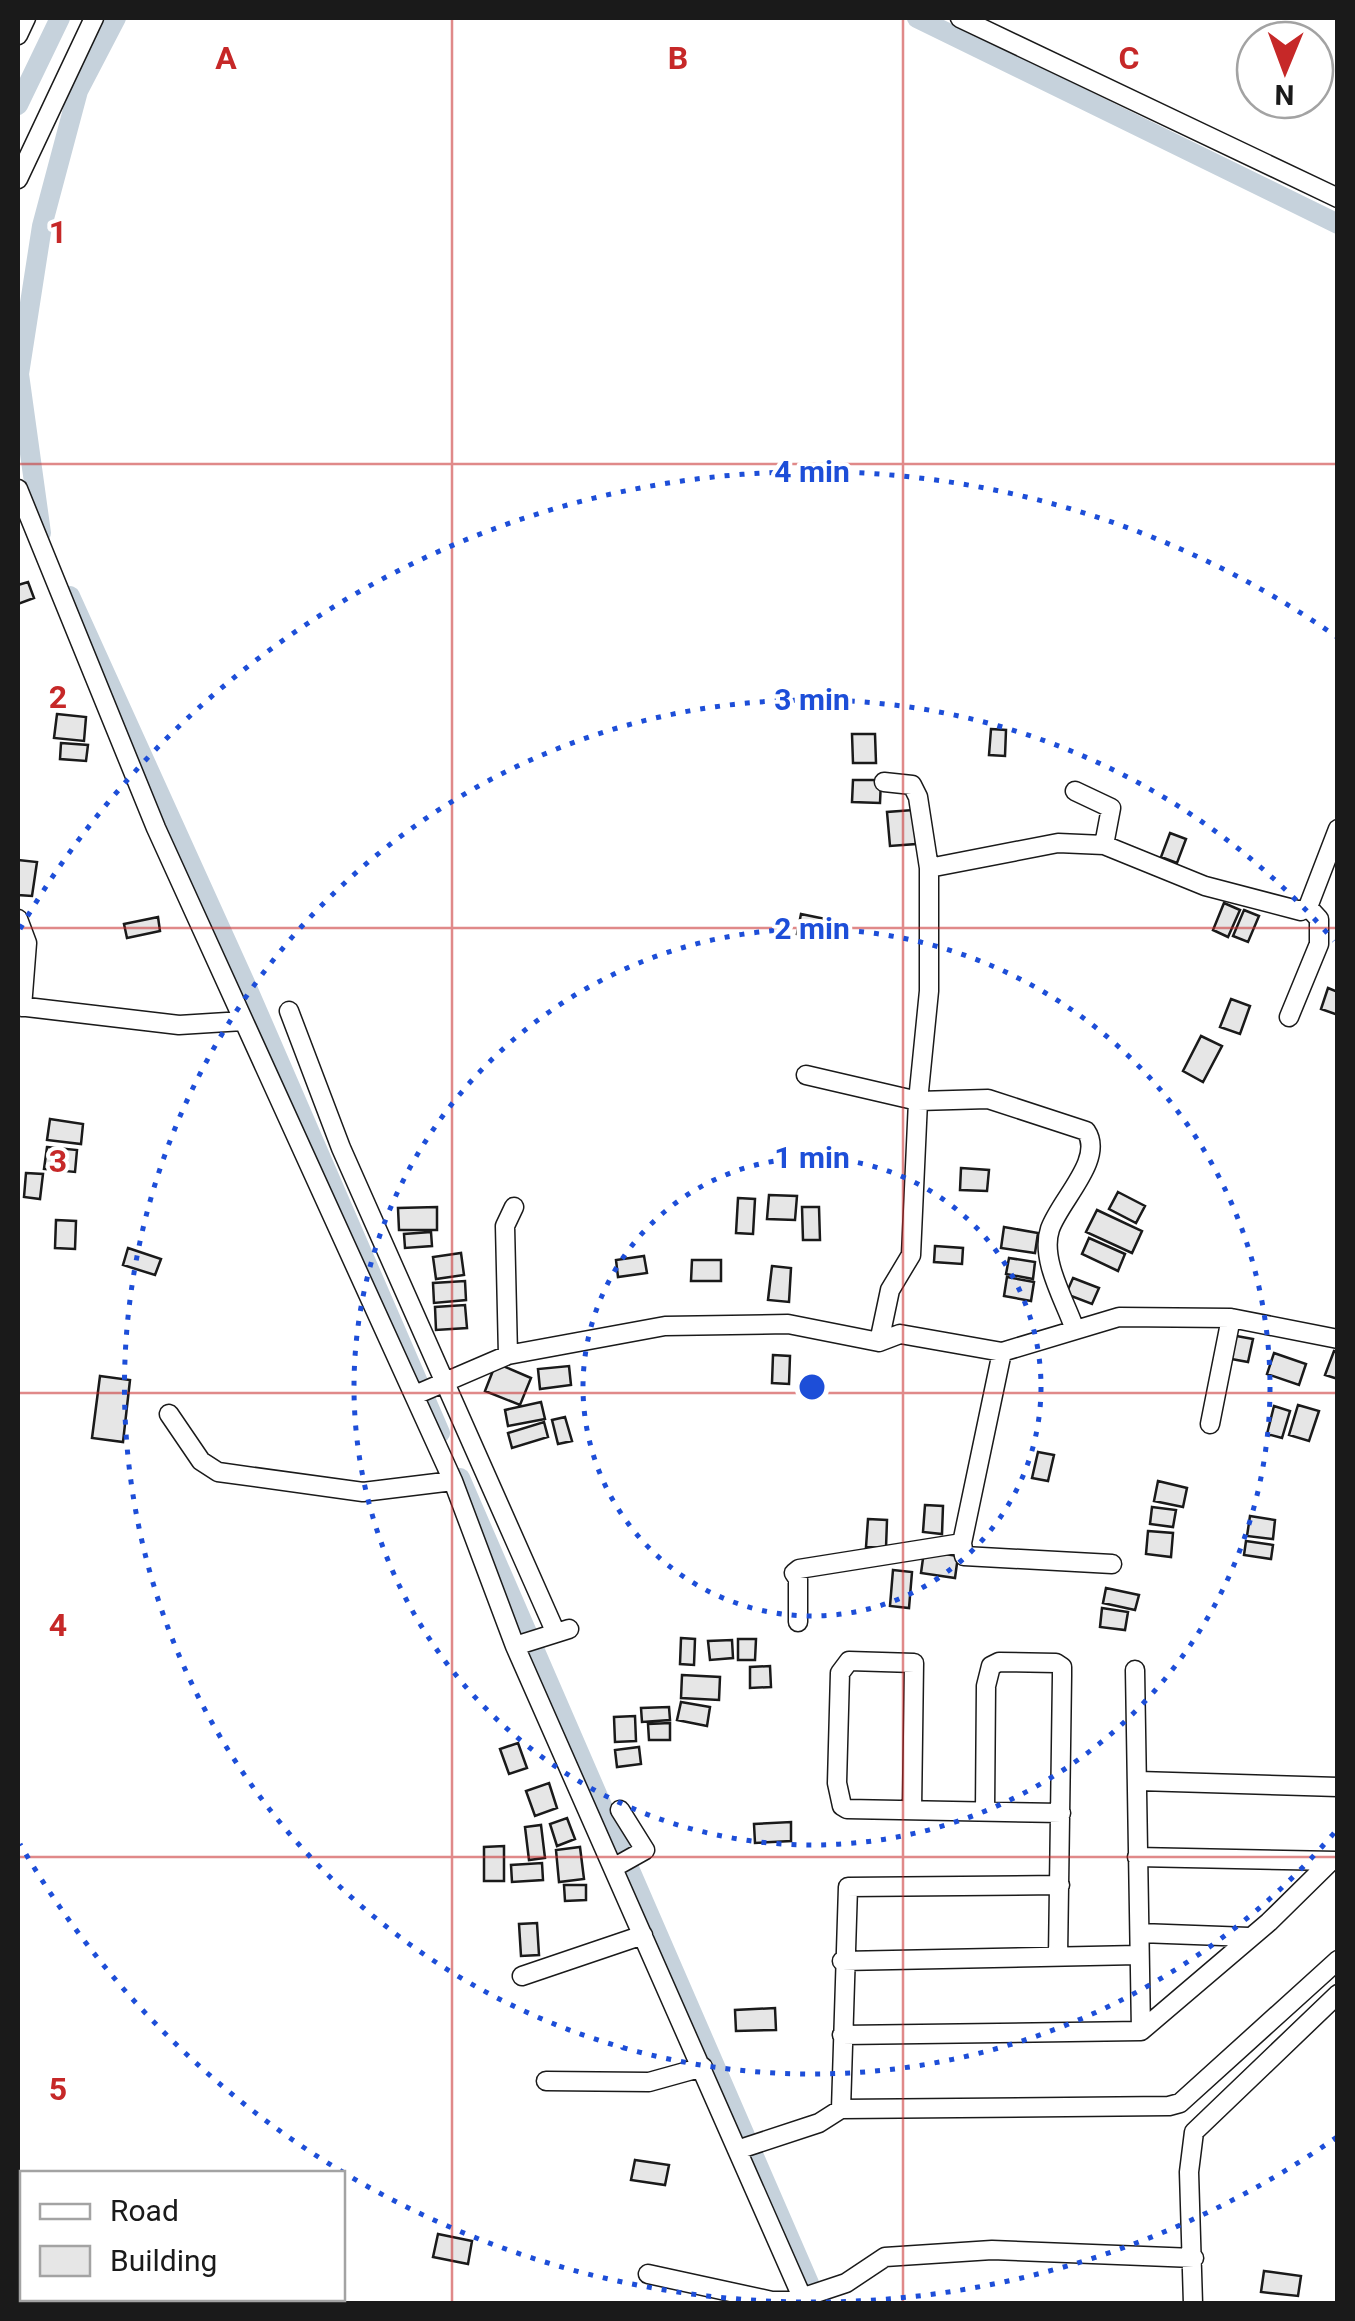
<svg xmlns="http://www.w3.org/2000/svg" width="1355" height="2321" font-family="Roboto,sans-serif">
<rect width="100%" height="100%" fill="#fff"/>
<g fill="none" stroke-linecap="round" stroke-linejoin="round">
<path stroke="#c6d2dc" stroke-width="20" d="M917,18L1338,224
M18,105L60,18
M41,533L19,374L42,226L78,91L116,18
M70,596L246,985L440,1433
M460,1478L818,2304"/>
</g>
<path fill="#e6e6e6" stroke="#1a1a1a" stroke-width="2.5" d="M28,582L34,598L18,604V585Z
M57,714L86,717L84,741L54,738Z
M991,729L1006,730L1005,756L989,755Z
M852,734H875L876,763H853Z
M61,743L88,745L86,761L60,759Z
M853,780H881L880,803L852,802Z
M913,810L916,844L890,846L887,812Z
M1170,833L1186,839L1177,863L1161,857Z
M18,860L37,862L32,896L18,895Z
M1224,903L1240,910L1228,937L1213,930Z
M1244,910L1259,916L1248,942L1233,936Z
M801,914L835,921L831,941L797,934Z
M158,917L160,931L127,938L124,924Z
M1328,988L1338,992V1015L1321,1009Z
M1231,999L1250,1006L1240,1034L1220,1027Z
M1201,1036L1222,1046L1203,1082L1183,1071Z
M50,1119L83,1124L81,1144L47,1140Z
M47,1147L77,1150L75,1172L44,1169Z
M961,1168L989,1170L987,1191L960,1190Z
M26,1173L43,1174L40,1199L24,1197Z
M1118,1192L1145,1206L1136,1223L1109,1209Z
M769,1195L797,1196L795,1220L767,1219Z
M738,1198L755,1199L753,1234L736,1233Z
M437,1207V1230H399L398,1208Z
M802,1207H819L820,1240H803Z
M1097,1210L1142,1231L1132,1253L1086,1232Z
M56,1220L76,1221L75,1249L55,1248Z
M1004,1227L1038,1233L1035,1253L1001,1248Z
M431,1232L432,1246L405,1248L404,1234Z
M1089,1238L1125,1254L1118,1271L1082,1254Z
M935,1246L963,1248L962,1264L934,1262Z
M128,1248L161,1259L155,1275L123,1265Z
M461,1253L464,1275L436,1279L433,1257Z
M644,1256L647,1273L618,1277L616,1260Z
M1009,1258L1035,1262L1033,1279L1006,1274Z
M692,1260H721V1281H691Z
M772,1266L791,1268L789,1302L768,1300Z
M1007,1277L1034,1282L1031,1301L1004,1296Z
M1073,1278L1099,1288L1092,1304L1066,1294Z
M465,1281L466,1300L434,1303L433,1283Z
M465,1305L467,1328L436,1330L435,1307Z
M1231,1335L1253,1339L1248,1362L1226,1358Z
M1334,1351L1338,1352V1379L1325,1375Z
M1274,1353L1306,1364L1299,1385L1267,1374Z
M773,1355L790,1356L789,1384L772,1383Z
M496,1363L531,1378L520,1405L485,1391Z
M569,1366L571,1385L540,1389L538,1369Z
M100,1376L130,1380L123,1442L92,1438Z
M541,1402L545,1419L508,1426L505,1410Z
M1298,1405L1319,1411L1309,1441L1289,1435Z
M1274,1406L1290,1411L1282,1438L1267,1434Z
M565,1417L572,1441L558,1444L552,1420Z
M544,1422L548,1437L512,1448L508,1433Z
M1038,1452L1054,1455L1048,1481L1032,1478Z
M1158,1481L1187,1488L1183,1507L1154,1501Z
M925,1505L943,1506L942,1534L923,1532Z
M1152,1507L1176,1510L1173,1527L1150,1524Z
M1250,1516L1275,1520L1273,1539L1247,1536Z
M868,1519L887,1520L886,1548L866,1547Z
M1148,1531L1173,1533L1171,1557L1146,1554Z
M1246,1541L1273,1545L1271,1559L1244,1555Z
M924,1551L958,1556L955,1578L921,1573Z
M893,1570L912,1572L909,1608L890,1606Z
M1106,1588L1139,1595L1135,1610L1103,1603Z
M1102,1608L1128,1612L1125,1630L1100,1627Z
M681,1638L695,1639L694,1665L680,1664Z
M738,1639H756L755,1660H738Z
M732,1640L733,1658L710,1660L708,1641Z
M770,1666L771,1687L750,1688V1667Z
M682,1675L720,1677L719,1700L681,1698Z
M681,1702L710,1707L707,1726L677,1720Z
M669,1707L670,1720L642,1722L641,1708Z
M635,1716L636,1741L615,1742L614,1717Z
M670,1723V1740H649L648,1724Z
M518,1743L527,1768L509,1774L500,1749Z
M639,1747L641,1764L617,1767L615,1750Z
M549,1783L557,1808L535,1816L526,1791Z
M567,1818L575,1839L557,1846L550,1824Z
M791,1822V1841L755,1843L754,1824Z
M541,1825L545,1858L529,1860L525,1827Z
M504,1846V1881H484V1847Z
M580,1847L584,1879L559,1882L556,1850Z
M542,1863L543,1880L512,1882L511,1865Z
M564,1885H586V1900L565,1901Z
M537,1923L539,1955L521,1956L519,1924Z
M775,2008L776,2030L736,2031L735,2010Z
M635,2160L669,2165L665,2185L631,2180Z
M438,2234L472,2241L468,2264L433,2257Z
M1264,2271L1301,2276L1298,2296L1261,2292Z"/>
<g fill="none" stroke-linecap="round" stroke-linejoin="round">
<defs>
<path id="minor" d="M960,18L1338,198
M18,35L26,18
M18,179L94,18
M18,489L156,828L453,1481L515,1646L805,2304
M1075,791L1111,808L1104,845
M929,868L1058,843L1104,845L1205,886L1301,911L1308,907L1338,829
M18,919L27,943L22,1007
M18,1006L179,1025L243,1021
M289,1011L341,1148L555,1631
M1289,1017L1319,944V919L1308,907
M806,1075L918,1101L988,1099L1086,1131C1105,1159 1060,1200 1050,1229C1040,1259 1064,1299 1074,1327
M879,1342L890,1290L911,1255L918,1101L929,991V868L918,797L912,785L884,782
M1002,1352L962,1543L964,1556L1112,1564
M508,1355L505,1226L514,1207
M415,1395L508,1355L665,1326L788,1324L879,1342L900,1334L1002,1352L1119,1317L1231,1318L1338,1339
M169,1414L201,1461L218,1472L363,1492L453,1481
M1210,1424L1231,1318
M798,1622V1579L794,1573L799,1569L962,1543
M515,1646L569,1629
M1135,1670L1141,2031
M1139,1781L1338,1787
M912,1810L914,1663L849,1661L840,1673L837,1783L842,1806L847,1809L1061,1813
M985,1811L986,1686L991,1666L999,1662L1056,1663L1062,1667V1676L1058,1957
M1137,1857L1337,1861
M613,1868L645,1850L620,1810
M1140,1933L1249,1937
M842,1961L1138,1955
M522,1976L643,1935
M842,2035L1141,2031L1269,1922L1331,1861
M546,2081L649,2082L703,2067
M841,2109L848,1887L1060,1885
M737,2150L819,2123L841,2109L1169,2106L1180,2103L1338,1960
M648,2274L772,2301H792L846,2283L885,2257L992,2250L1194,2258
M1193,2304L1189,2172L1194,2132L1338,1994"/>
</defs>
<use href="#minor" stroke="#1a1a1a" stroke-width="21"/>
<use href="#minor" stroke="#fff" stroke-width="18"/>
</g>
<path fill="none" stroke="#c62828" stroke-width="2.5" stroke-opacity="0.55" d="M452,18V2304M903,18V2304M18,464H1338M18,928H1338M18,1393H1338M18,1857H1338"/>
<g fill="none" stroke="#1d4ed8" stroke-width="5" stroke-dasharray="5 10">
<circle cx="812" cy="1387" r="229"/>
<circle cx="812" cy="1387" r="458"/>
<path d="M1334 1833A687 687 0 1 1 1334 941"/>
<path d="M1337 2137A915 915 0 0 1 20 1844M20 929A915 915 0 0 1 1337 637"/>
</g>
<g font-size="32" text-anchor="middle" font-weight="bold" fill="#c62828" stroke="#fff" stroke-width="8" stroke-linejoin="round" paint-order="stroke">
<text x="226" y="69">A</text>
<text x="678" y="69">B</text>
<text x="1129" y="69">C</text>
<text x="58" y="243">1</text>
<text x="58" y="708">2</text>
<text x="58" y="1172">3</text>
<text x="58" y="1636">4</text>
<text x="58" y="2100">5</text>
</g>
<circle cx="812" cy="1387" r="15" fill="#1d4ed8" stroke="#fff" stroke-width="5"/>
<g font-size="30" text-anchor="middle" font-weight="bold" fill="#1d4ed8" stroke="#fff" stroke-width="8" stroke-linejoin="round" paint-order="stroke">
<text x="812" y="482">4 min</text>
<text x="812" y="710">3 min</text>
<text x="812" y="939">2 min</text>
<text x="812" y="1168">1 min</text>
</g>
<rect width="1355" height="2321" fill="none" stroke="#1a1a1a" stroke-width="40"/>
<rect x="20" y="2171" width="325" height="130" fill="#ffffff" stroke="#a3a3a3" stroke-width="2.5"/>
<rect x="40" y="2204" width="50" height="15" fill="#ffffff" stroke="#a3a3a3" stroke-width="2.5"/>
<text x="110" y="2221" font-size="30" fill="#1a1a1a">Road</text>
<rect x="40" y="2246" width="50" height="30" fill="#e6e6e6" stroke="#a3a3a3" stroke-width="2.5"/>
<text x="110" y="2271" font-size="30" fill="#1a1a1a">Building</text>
<g transform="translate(1285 70) rotate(181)"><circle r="48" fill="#ffffff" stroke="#a3a3a3" stroke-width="2.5"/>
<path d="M0-8L18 38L0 25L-18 38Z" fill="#c62828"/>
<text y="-15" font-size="28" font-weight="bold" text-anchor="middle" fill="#1a1a1a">N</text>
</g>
</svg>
